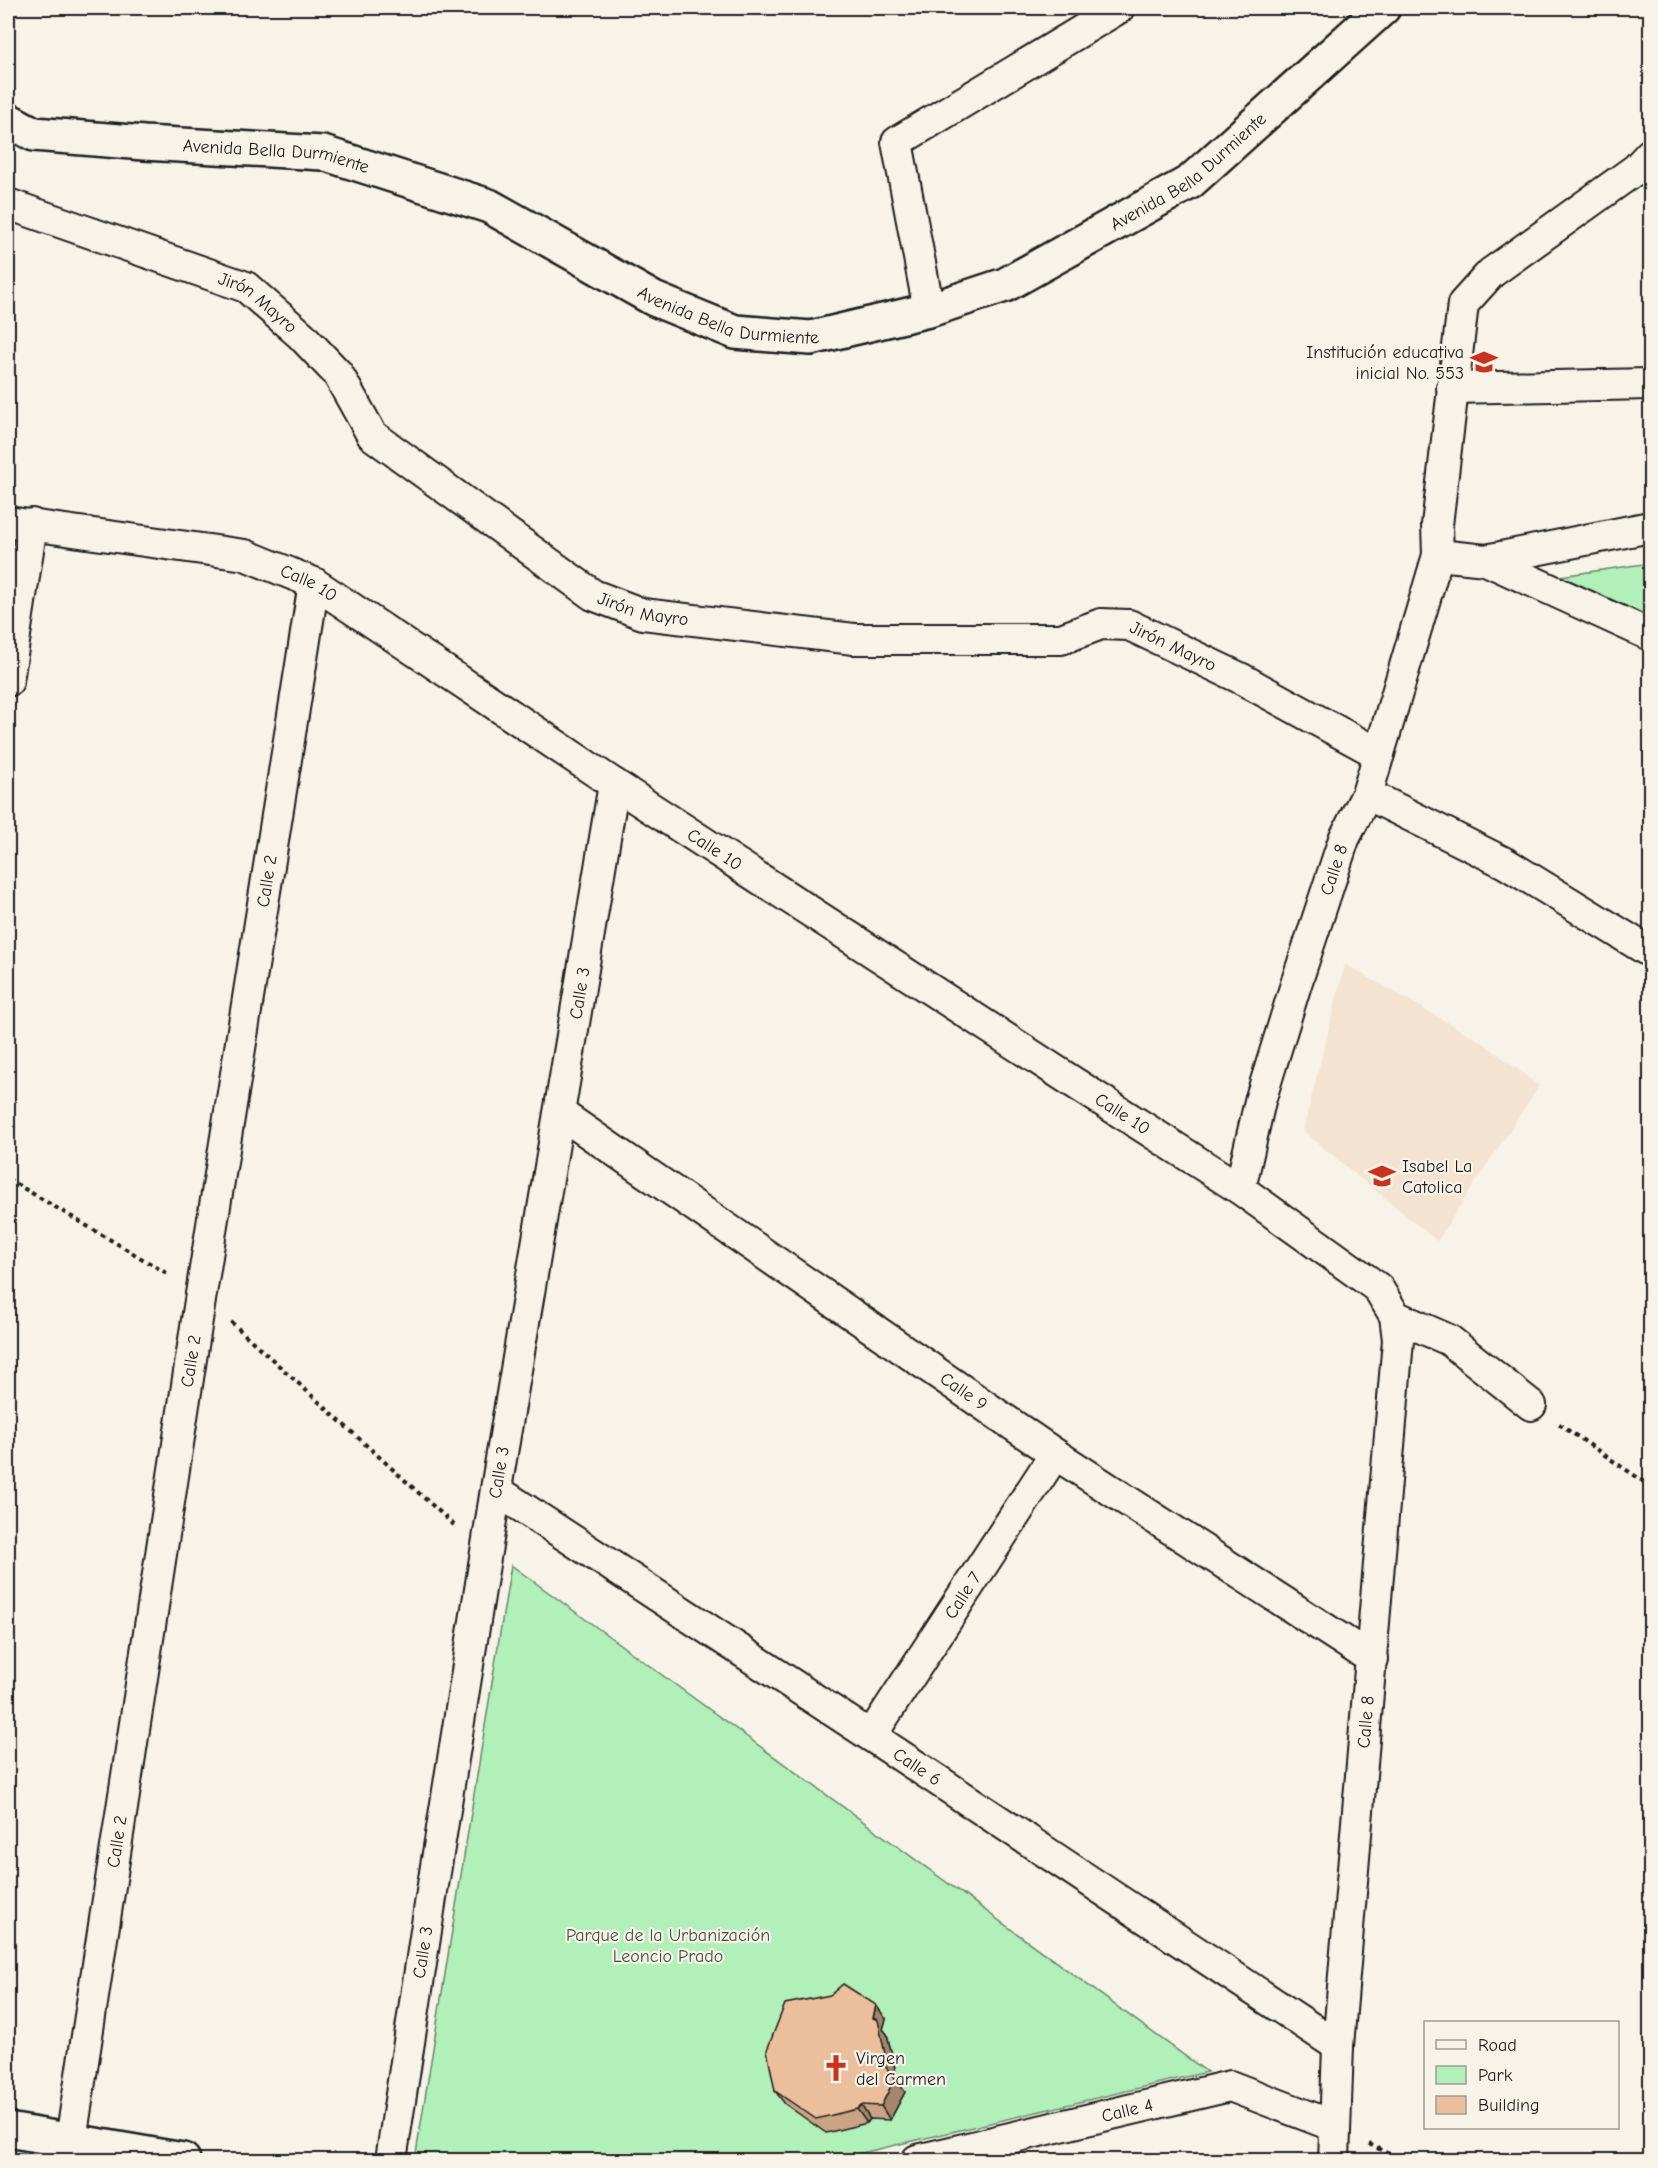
<svg xmlns="http://www.w3.org/2000/svg" width="1658" height="2168" font-family="'Comic Neue',sans-serif">
<rect width="100%" height="100%" fill="#f7f3e8"/>
<filter id="ink" filterUnits="userSpaceOnUse"><feTurbulence type="fractalNoise" baseFrequency=".0167" numOctaves="2"/><feDisplacementMap in="SourceGraphic" scale="12" xChannelSelector="R" yChannelSelector="G"/><feConvolveMatrix kernelMatrix="1 2 1 2 8 2 1 2 1" color-interpolation-filters="sRGB"/></filter>
<g filter="url(#ink)">
<path fill="#f4e3d1" d="M1345,964L1482,1042L1539,1086L1437,1241L1303,1131Z"/>
<path fill="#b1f0b8" stroke="#66866a" stroke-width="1.5" d="M1650,563V618L1561,576Z
M511,1565L1207,2072L832,2160H415Z"/>
<g fill="none" stroke-linecap="round" stroke-linejoin="round">
<defs>
<g id="minor">
<path id="s1" d="M8,204L246,287L301,335L338,374L372,435L593,595L643,614L854,639H1061L1101,624L1129,625L1240,678L1379,754"/>
<path d="M929,310L897,142L1119,8"/>
<path d="M1452,388L1650,384"/>
<path id="s2" d="M8,522L245,555L314,583L614,784L1073,1082L1240,1189L1378,1288L1395,1316L1398,1340L1338,2046L1334,2160"/>
<path d="M1438,555L1486,560L1650,527"/>
<path d="M1486,560L1650,635"/>
<path d="M8,681L32,524"/>
<path d="M1367,794L1505,863L1650,952"/>
<path id="s3" d="M561,1114L1055,1454L1372,1659"/>
<path id="s4" d="M1240,1189L1260,1101L1297,981L1344,839L1367,794L1438,555L1437,525L1463,304L1491,273L1636,169L1650,154"/>
<path d="M1395,1316L1449,1340L1531,1405"/>
<path id="s5" d="M496,1490L871,1736L1338,2046"/>
<path id="s6" d="M871,1736L1055,1454"/>
<path id="s7" d="M71,2140L201,1294L314,583"/>
<path id="s8" d="M391,2160C425,1936 459,1713 496,1489C535,1254 576,1020 614,784"/>
<path id="s9" d="M917,2160L1230,2086L1334,2126"/>
</g>
<g id="tertiary">
<path id="s10" d="M8,120L34,134L144,143L323,153L489,206L654,299L735,332L811,338L929,310L1005,285L1190,182L1383,8"/>
<path d="M8,2130L183,2160"/>
</g>
</defs>
<use href="#minor" stroke="#1c1c1c" stroke-width="34"/>
<use href="#tertiary" stroke="#1c1c1c" stroke-width="38"/>
<path stroke="#1c1c1c" stroke-width="4" stroke-dasharray="4.5 4.5" stroke-linecap="butt" d="M8,1179L168,1274
M231,1322L454,1525
M1559,1424L1650,1486
M1369,2144L1401,2160"/>
<use href="#minor" stroke="#f7f3e8" stroke-width="30"/>
<use href="#tertiary" stroke="#f7f3e8" stroke-width="33"/>
</g>
<path fill="#cba486" stroke="#1c1c1c" stroke-width="1.5" d="M886,2019L883,2029L887,2034L896,2073L894,2077L905,2092L890,2120L870,2119L867,2123L826,2133L785,2104L775,2091Z"/>
<path fill="#a5866d" stroke="#1c1c1c" stroke-width="1.5" d="M876,2005L886,2019L883,2029L887,2034L896,2073L894,2078L884,2065L873,2018Z
M895,2078L905,2092L890,2120L881,2106Z
M861,2105L870,2119L867,2123L857,2109Z"/>
<path fill="#ecbf9c" stroke="#1c1c1c" stroke-width="1.5" d="M843,1984L876,2005L873,2018L878,2020L886,2059L884,2065L895,2078L881,2106L861,2105L857,2109L816,2119L775,2091L767,2050L785,2004L830,1995Z"/>
</g>
<defs>
<symbol id="school-bare" viewBox="-9 -9 18 18"><path d="M0-5L7-2L0 1L-7-2ZM-4 1L0 2.5L4 1V4Q0 6-4 4Z" fill="#c8321e" stroke="#f7f3e8" stroke-width="2.5" paint-order="stroke"/></symbol>
<symbol id="church-bare" viewBox="-9 -9 18 18"><path d="M-1.2-6h2.4v3.5h3.3v2.4h-3.3V6h-2.4V-.1h-3.3v-2.4h3.3Z" fill="#c8321e" stroke="#f7f3e8" stroke-width="2.5" paint-order="stroke"/></symbol>
</defs>
<g fill-rule="evenodd">
<use href="#school-bare" x="1465" y="343" width="38" height="38"/>
<use href="#school-bare" x="1363" y="1157" width="38" height="38"/>
<use href="#church-bare" x="817" y="2049" width="38" height="38"/>
</g>
<g text-anchor="middle" dominant-baseline="central" stroke-width="4.5" stroke-linejoin="round" paint-order="stroke">
<g font-size="18" fill="#1c1c1c" stroke="#f7f3e8">
<text stroke="none"><textPath href="#s10" startOffset="273">Avenida Bella Durmiente</textPath></text>
<text stroke="none"><textPath href="#s10" startOffset="1264">Avenida Bella Durmiente</textPath></text>
<text stroke="none"><textPath href="#s1" startOffset="270">Jirón Mayro</textPath></text>
<text stroke="none"><textPath href="#s10" startOffset="760">Avenida Bella Durmiente</textPath></text>
<text stroke="none"><textPath href="#s2" startOffset="309">Calle 10</textPath></text>
<text stroke="none"><textPath href="#s1" startOffset="774">Jirón Mayro</textPath></text>
<text stroke="none"><textPath href="#s1" startOffset="1314">Jirón Mayro</textPath></text>
<text stroke="none"><textPath href="#s2" startOffset="795">Calle 10</textPath></text>
<text stroke="none"><textPath href="#s4" startOffset="333">Calle 8</textPath></text>
<text stroke="none"><textPath href="#s7" startOffset="1274">Calle 2</textPath></text>
<text stroke="none"><textPath href="#s8" startOffset="1182">Calle 3</textPath></text>
<text stroke="none"><textPath href="#s2" startOffset="1281">Calle 10</textPath></text>
<text stroke="none"><textPath href="#s7" startOffset="788">Calle 2</textPath></text>
<text stroke="none"><textPath href="#s3" startOffset="489">Calle 9</textPath></text>
<text stroke="none"><textPath href="#s8" startOffset="696">Calle 3</textPath></text>
<text stroke="none"><textPath href="#s6" startOffset="168">Calle 7</textPath></text>
<text transform="translate(1366 1722) rotate(-85)">Calle 8</text>
<text stroke="none"><textPath href="#s5" startOffset="504">Calle 6</textPath></text>
<text stroke="none"><textPath href="#s7" startOffset="302">Calle 2</textPath></text>
<text stroke="none"><textPath href="#s8" startOffset="210">Calle 3</textPath></text>
<text stroke="none"><textPath href="#s9" startOffset="216">Calle 4</textPath></text>
</g>
<g font-size="18" fill="#1c1c1c" stroke="#f7f3e8" text-anchor="start">
<text x="1464" y="352" text-anchor="end">Institución educativa<tspan x="1464" dy="21">inicial No. 553</tspan></text>
<text x="1402" y="1166">Isabel La<tspan x="1402" dy="21">Catolica</tspan></text>
<text x="856" y="2058">Virgen<tspan x="856" dy="21">del Carmen</tspan></text>
</g>
<g font-size="18" fill="#415143" stroke="#f7f3e8">
<text x="668" y="1935">Parque de la Urbanización<tspan x="668" dy="21">Leoncio Prado</tspan></text>
</g>
</g>
<rect width="1658" height="2168" fill="none" stroke="#f7f3e8" stroke-width="30"/>
<rect x="15" y="15" width="1628" height="2138" fill="none" stroke="#1c1c1c" stroke-width="2" filter="url(#ink)"/>
<rect x="1424" y="2021" width="195" height="108" fill="#f7f3e8" stroke="#9f9d96" stroke-width="1.5"/>
<rect x="1436" y="2040" width="30" height="9" fill="#f7f3e8" stroke="#9f9d96" stroke-width="1.5"/>
<text x="1478" y="2051" font-size="18" fill="#1c1c1c">Road</text>
<rect x="1436" y="2066" width="30" height="18" fill="#b1f0b8" stroke="#9f9d96" stroke-width="1.5"/>
<text x="1478" y="2081" font-size="18" fill="#1c1c1c">Park</text>
<rect x="1436" y="2096" width="30" height="18" fill="#ecbf9c" stroke="#9f9d96" stroke-width="1.5"/>
<text x="1478" y="2111" font-size="18" fill="#1c1c1c">Building</text>
</svg>
